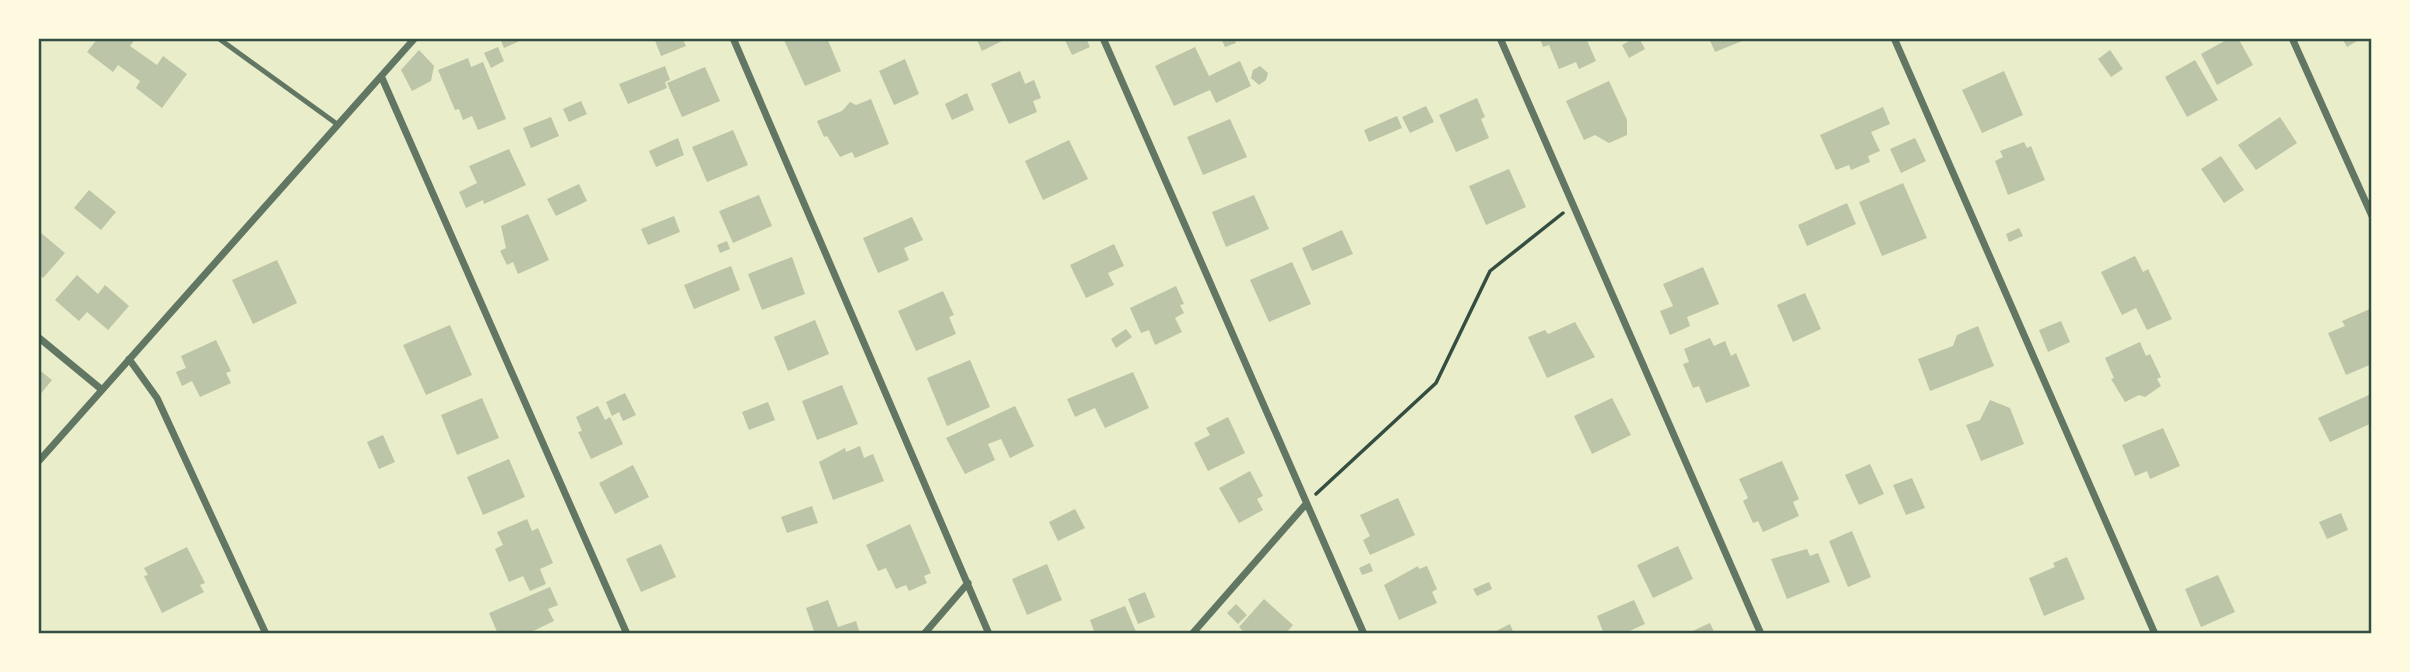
<svg xmlns="http://www.w3.org/2000/svg" width="2410" height="672" font-family="'PT Sans',sans-serif">
<rect width="100%" height="100%" fill="#e9edc9"/>
<path fill="#bcc5a7" d="M98,38H136L130,46L157,65L163,56L187,74L162,108L136,88L140,81L118,65L113,72L87,52Z
M500,38H526L504,48Z
M654,38H682L686,46L661,56Z
M827,38L841,71L805,86L784,40Z
M976,38H1008L982,51Z
M1086,38L1090,47L1072,55L1065,40Z
M1221,38H1234L1236,43L1225,47Z
M1540,38H1586L1596,61L1579,69L1576,62L1559,69L1549,45L1543,47Z
M1635,38H1639L1645,49L1629,58L1622,45Z
M1709,38H1747V39L1715,52Z
M2230,38H2238L2253,65L2217,85L2201,54Z
M2342,38H2362L2347,47Z
M498,47L504,61L491,68L484,53Z
M1195,47L1209,76L1240,61L1251,86L1216,103L1210,90L1174,106L1155,66Z
M419,50L434,66L431,81L412,91L401,70Z
M2110,50L2123,69L2111,77L2098,59Z
M468,58L471,67L483,62L506,119L478,130L472,116L463,120L459,109L455,110L438,70Z
M905,59L919,94L894,105L879,71Z
M2195,60L2218,100L2187,117L2165,77Z
M665,66L670,80L665,82L667,88L628,104L619,84Z
M1260,66L1268,73L1266,80L1259,85L1251,78L1253,70Z
M705,67L720,101L682,117L667,83Z
M1020,71L1025,84L1034,80L1041,98L1033,101L1037,112L1009,124L991,84Z
M2004,71L2023,115L1982,133L1962,90Z
M1609,81L1627,120V135L1609,143L1595,135L1584,140L1566,101Z
M967,93L974,110L952,120L945,104Z
M1477,98L1485,117L1481,119L1489,138L1456,152L1439,115Z
M871,99L889,144L855,158L852,152L840,157L827,136L824,137L817,121L842,111L850,102L856,105Z
M581,101L587,114L569,122L563,109Z
M1426,106L1434,122L1410,133L1402,117Z
M1883,107L1890,124L1871,132L1880,151L1868,156L1870,162L1851,170L1849,165L1836,170L1820,135Z
M1397,116L1402,128L1369,142L1364,130Z
M551,117L559,136L531,148L523,128Z
M2280,117L2297,143L2256,170L2238,145Z
M1230,119L1247,157L1203,175L1187,137Z
M733,130L748,165L707,182L692,147Z
M678,138L684,155L656,167L649,151Z
M1915,138L1926,161L1901,173L1890,149Z
M1069,140L1088,179L1043,200L1025,161Z
M2024,142L2027,148L2031,146L2045,180L2008,195L1995,161L2003,157L2000,151Z
M509,149L526,185L484,204L483,200L466,208L459,192L477,183L469,166Z
M2221,156L2244,190L2224,203L2201,169Z
M1509,169L1526,207L1486,225L1469,186Z
M1903,183L1927,238L1882,256L1859,202Z
M579,184L587,201L556,216L547,199Z
M89,190L116,212L101,230L74,208Z
M759,195L772,226L733,243L719,211Z
M1254,195L1269,229L1226,247L1212,212Z
M1847,203L1856,224L1807,246L1798,225Z
M528,214L549,260L518,274L513,262L507,265L500,251L506,248L501,226Z
M674,216L680,232L648,245L641,229Z
M912,217L923,240L904,248L909,260L878,273L863,238Z
M2019,228L2023,236L2009,242L2006,234Z
M1342,230L1353,254L1312,271L1302,248Z
M40,232L65,253L43,278L38,274Z
M727,241L730,249L720,253L717,245Z
M1114,244L1124,266L1108,273L1114,285L1086,298L1070,265Z
M2135,256L2143,272L2148,269L2172,319L2147,330L2136,308L2122,315L2101,272Z
M792,257L805,294L762,310L748,274Z
M277,260L297,303L253,324L232,280Z
M1292,262L1311,304L1269,322L1250,280Z
M731,266L740,290L694,309L684,285Z
M1703,267L1719,304L1687,317L1690,326L1670,335L1660,311L1673,306L1663,284Z
M77,275L98,294L105,285L129,306L108,330L87,312L79,321L55,300Z
M1176,286L1184,304L1180,305L1184,313L1175,318L1182,332L1155,345L1149,330L1141,333L1130,308Z
M943,291L954,315L949,317L956,334L916,351L898,311Z
M1805,293L1821,329L1793,342L1777,305Z
M2370,309L2372,364L2346,375L2328,333L2345,326L2342,321Z
M815,320L829,354L788,371L774,337Z
M2061,321L2070,342L2048,352L2039,330Z
M1575,322L1595,357L1547,378L1528,337L1545,330L1548,334Z
M450,325L472,375L426,395L403,345Z
M1978,326L1994,366L1930,391L1918,359L1953,346L1957,335Z
M1126,329L1132,337L1116,348L1111,339Z
M1710,338L1714,346L1725,341L1731,356L1736,353L1750,386L1706,403L1699,386L1693,388L1683,364L1689,362L1684,349Z
M216,340L231,371L226,373L231,383L200,397L192,381L182,386L176,372L186,368L181,356Z
M2140,342L2146,356L2150,354L2161,377L2157,379L2161,386L2145,397L2139,395L2125,402L2111,379L2114,378L2105,358Z
M970,360L990,407L947,426L927,378Z
M38,369L52,380L38,397Z
M1133,372L1149,408L1105,428L1095,408L1075,417L1067,399Z
M842,385L858,424L817,440L802,401Z
M625,393L636,415L623,421L619,412L612,416L606,402Z
M2371,394L2372,423L2330,442L2318,418Z
M482,398L499,438L457,455L441,415Z
M1612,398L1631,435L1592,454L1574,416Z
M1990,400L2010,408L2024,444L1981,461L1966,425L1980,420Z
M768,402L775,420L749,430L742,412Z
M598,406L605,420L610,417L623,444L591,459L578,432L582,431L576,417Z
M1015,406L1034,446L1010,458L1001,439L988,444L995,460L965,474L946,438Z
M1228,417L1245,453L1208,471L1194,443L1210,435L1206,428Z
M2163,428L2180,466L2150,479L2147,471L2135,476L2122,445Z
M383,435L395,462L379,469L367,442Z
M860,446L864,458L873,454L884,481L833,500L819,462L845,448L846,452Z
M509,459L525,497L483,515L467,477Z
M1782,461L1799,499L1793,502L1799,516L1763,532L1758,521L1753,523L1743,501L1748,498L1739,479Z
M1870,464L1884,494L1859,505L1845,475Z
M633,465L649,497L615,514L599,483Z
M1250,471L1263,496L1257,499L1263,510L1239,523L1219,488Z
M1912,478L1925,508L1906,515L1893,485Z
M1398,498L1415,535L1370,555L1363,540L1370,536L1360,515Z
M812,506L818,523L787,533L781,517Z
M1075,509L1085,528L1058,541L1049,522Z
M2341,513L2348,530L2327,539L2319,522Z
M527,519L532,531L538,528L553,563L540,569L546,584L530,591L523,576L509,582L495,549L503,545L497,532Z
M910,524L931,573L924,576L927,583L909,591L906,585L896,589L886,568L878,571L866,545Z
M1852,531L1871,577L1848,587L1829,541Z
M661,544L676,577L641,592L626,559Z
M1678,546L1693,579L1653,598L1637,565Z
M187,547L205,583L200,585L204,592L162,613L144,576L148,575L144,568Z
M1807,549L1810,556L1818,553L1830,582L1787,599L1771,559Z
M2067,557L2085,599L2044,616L2029,578L2055,567L2053,563Z
M1370,563L1373,571L1362,575L1359,568Z
M1047,564L1062,600L1027,615L1012,579Z
M1418,566L1419,569L1427,566L1437,589L1432,592L1437,603L1399,620L1384,585Z
M2218,575L2235,612L2201,627L2185,589Z
M1489,582L1492,589L1477,596L1473,589Z
M550,587L558,605L548,609L554,621L527,634H498L489,613Z
M1145,592L1155,617L1138,624L1128,599Z
M1264,599L1293,625L1285,634H1246L1239,627Z
M828,600L838,627L856,621L860,634H815L806,608Z
M1634,600L1645,624L1623,634H1604L1597,616Z
M1236,604L1247,615L1238,624L1227,613Z
M1125,606L1137,634H1095L1090,620Z
M1710,623L1715,634H1686Z
M1510,624L1514,634H1490Z"/>
<g fill="none" stroke-linecap="round" stroke-linejoin="round">
<path stroke="#344e41" stroke-width="3.5" d="M1316,494L1436,383L1490,271L1563,213"/>
<path stroke="#617663" stroke-width="5" d="M218,38L337,124"/>
<path stroke="#617663" stroke-width="7" d="M733,38L989,634
M1103,38L1364,634
M1500,38L1761,634
M1894,38L2155,634
M2292,38L2372,216
M382,78L627,634
M38,337L101,389
M129,359L157,398L266,634
M38,462L415,38
M924,634L968,583
M1192,634L1306,504"/>
</g>
<rect width="2410" height="672" fill="none" stroke="#fefae0" stroke-width="80"/>
<rect x="40" y="40" width="2330" height="592" fill="none" stroke="#344e41" stroke-width="2.5"/>
</svg>
